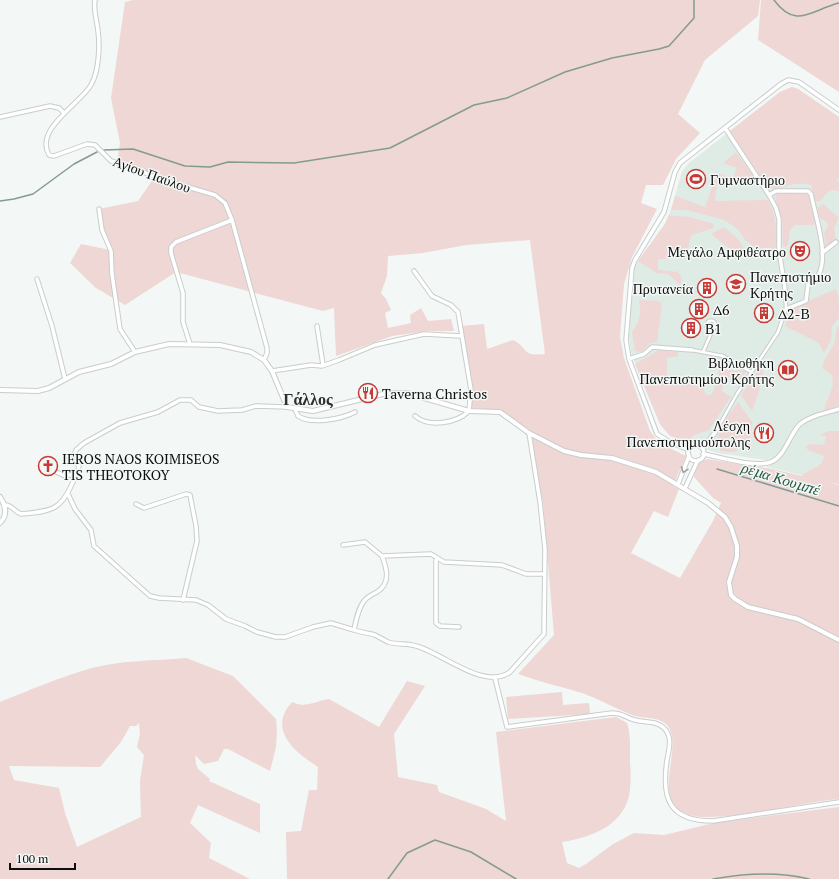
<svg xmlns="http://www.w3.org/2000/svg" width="839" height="879" font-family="'PT Serif',serif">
<rect width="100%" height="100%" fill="#f3f7f5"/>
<path fill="#dfebe5" d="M792,87L798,89L839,117V484L767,467L766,460L717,453L670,436L660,424L638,372L631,352L629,335L634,270L638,261L665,224L672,207L682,171L689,163L780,92Z"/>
<path fill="#eed7d5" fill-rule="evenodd" d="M133,0H760L758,16L705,60L678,114L700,133L676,159L663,185H646L641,203L657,209L632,257L624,284L620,337L624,358L650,431L659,443L686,456L673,486L679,489L668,517L654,511L631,553L680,578L713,521L721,503L713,498L694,477L698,462L707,459L772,469L802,476C809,468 824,468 824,456L808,450L806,447L810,444L824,445L826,436L820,435L828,431H839V484L829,482L839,485V799C796,803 746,818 704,817C693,817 679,813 673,803C660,781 683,740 666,724C657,716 642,719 632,715C616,709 601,700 585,694C563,687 540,682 518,674L554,635L543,503L530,430L501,410L471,408V388L462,326L484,324L487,349L513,340C529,348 521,357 545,354L530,240L466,245L423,253L388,256L387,276L381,293L386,299L391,310L385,313L388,328L411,323L410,315L421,308L428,321L451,319L454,331H428L392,336L336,356L334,308L323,311L176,272L125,305L96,288L70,263L81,244L110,250L102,230L99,209L138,201L154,178L117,163L120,143L111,98L125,2Z
M761,0H839V92L758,40Z
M792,87L798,89L839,117V178L836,180L839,182V191C828,188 827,194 820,201H815L811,185C791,180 781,191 768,188L730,131L780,92Z
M736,152L756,181L717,182L715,201L768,200C776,216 777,229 776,247L773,249L756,248L745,240L738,229L724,220L687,210H671L675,196L705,207L717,173L733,178L737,168L723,163Z
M784,193L809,194L815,222L813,225H795L790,230L788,245L786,247L783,246L782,220L775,197L777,194Z
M823,204L839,218L834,228L836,240L826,248L824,233L828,226L827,222L820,218L817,208Z
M669,215L689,217L714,224L713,228L692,235L690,239L687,257L671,256L669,259H658V270L678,272L682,279L680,285L668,274L657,273L638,261L665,224Z
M724,227L739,240L745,252C735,256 719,240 711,234Z
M836,289L839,299V318L832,326L831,340L824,353L819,343L785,326L790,309Z
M639,300L659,301L662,304L657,342L650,343L641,352L635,351L632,332C640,321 642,313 639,300Z
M839,326V406L826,410L824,409L833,385L832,375L822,368L824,361L834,344L837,328Z
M659,350L678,352V356L667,358V378L693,379L702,387L707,395H711L716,385L720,363L723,362C726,365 726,369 729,370C736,372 740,368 746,372L740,380L729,377L724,382L722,391L731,397L709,430L694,435L687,442L670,436L660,424L635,364Z
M763,363L764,365L762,382L752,411L741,395Z
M738,402L752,422L750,443L752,450L749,452L746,442L742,441L736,452L721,451C711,434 728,416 738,402Z
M186,658L233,676L276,719L277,731L276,747L270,771L228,749H224L218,761L204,764L195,755L196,764L198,769L210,779L209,781L260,804V833L198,805L190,823L211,843L209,858L250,879H0V702C30,690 60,677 92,668C122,660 155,661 186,658ZM139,723L140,734L137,747L144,755L140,781L141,817L77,847L65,813L59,788L14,780L9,766L100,767L121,742L130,726H136Z
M407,681L425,686L394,734L398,777L437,785L439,792L486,809L506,821L496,732L616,717L627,723C631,736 630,749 630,762C631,773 631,786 629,796C622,826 590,838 562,842L567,863L579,868L586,864L613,844L634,833L664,835L714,823L839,807V879H287L286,832L301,831L309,790H317L318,767C295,752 267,730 292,702C307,709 314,701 329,699L379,727Z
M562,692L563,705L589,703L590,714L508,719L506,697Z"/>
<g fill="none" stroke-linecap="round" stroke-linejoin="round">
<path stroke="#849b90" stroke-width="1.5" d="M774,0C796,30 811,10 839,3
M104,150L133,149L185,166L210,167L228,162L294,163L390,148L474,105L507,98L565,72L612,58L659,49L669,46L694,18V0
M0,201L14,199L33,194L74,164L97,152
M717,469L839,506
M388,879L407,853L435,840L471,852L516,879
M713,879C746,873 777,871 809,879"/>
<defs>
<path id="pedestrian" d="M706.5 325a4.5 4.5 0 1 1 9 0a4.5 4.5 0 1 1-9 0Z
M692,350L723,356L751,372
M703,352L713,329
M715,433L737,394L778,332L786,309L785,289"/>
<path id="minor" d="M95,0C93,11 97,20 98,31C100,46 99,71 91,85C80,104 34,129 49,155L54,156L87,144L95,145L111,161L135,168L154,177L215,195L225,203L232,220L176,242L171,247V253L183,293V322L190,344
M0,117L50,106L59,108L64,113
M725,128L769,195L776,208L779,219V250L785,289
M769,195L776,191H808L811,194C815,215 829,254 819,274C816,278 812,281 808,285L806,301L786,309
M99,209L102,230L111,251L112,274L120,329L135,352
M232,220L267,348V353L264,360
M822,253L836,242
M414,271L432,296L451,305L458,312L471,390L469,411C457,423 429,428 415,416
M37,279L52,326L65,379
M317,326L323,365
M629,359L644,354L652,347L692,350
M272,371L311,365L322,366L339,360L375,345L424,334L461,336
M295,409L298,416C311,425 342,419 355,412
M688 453a8 8 0 1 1 16 0a8 8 0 1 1-16 0Z
M702,448L715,433
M689,450L670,442L657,434L629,359L626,340L632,268L635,260L664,212L675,172L680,163L781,84L788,80L799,82L839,110
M703,454C721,457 754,468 771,462C785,456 789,436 799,425C808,416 827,413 839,409
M54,471L65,476L74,474L77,471
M678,484L689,456
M685,488L698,460
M68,494L75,509L91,530L94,546L150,596L159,598L196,600L208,605L226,619L245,626L257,632L276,637H285L313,627L331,623L354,630
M136,504L144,508L186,494L190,495L196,526L197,541L183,600
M5,505C12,505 15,512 21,514C49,511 60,512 72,484C75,478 78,472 79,466L72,460L76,450L84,443L120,423L158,412L180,400H191L199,407L218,411L242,410L256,406L287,407
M343,545L365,542L382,556L431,554L444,562L502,565L526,574H545
M382,556C387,569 391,583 377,592C373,594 367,597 364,601C358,609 356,620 354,630C360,632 368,633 375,635C379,637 384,640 388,642C397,645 407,643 416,646C441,652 484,691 510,672L544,634L545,549L540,502L529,433
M436,557V623L440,626L459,627
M495,678L507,727L612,713C624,713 625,718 635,720C646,723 655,720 664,728C673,737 669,749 667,760C661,800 670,821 713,821L839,802"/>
<path id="tertiary" d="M0,390L38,391L49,388L79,372L111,364L135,352L169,344L220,345L251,352L264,360L272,371L287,407L313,411L387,393H407L469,411L500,412L529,433L564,451L581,455L612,458L656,472L708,503L725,517L731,527L737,546V557L729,582L731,595L735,599L748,607L798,619L839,640
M0,497C6,506 8,515 0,523"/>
</defs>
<use href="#pedestrian" stroke="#c9cdcb" stroke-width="4.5"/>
<use href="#minor" stroke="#c9cdcb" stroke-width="5.5"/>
<use href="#tertiary" stroke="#c9cdcb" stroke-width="6"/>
<use href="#pedestrian" stroke="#fff" stroke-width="2.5"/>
<use href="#minor" stroke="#fff" stroke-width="3.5"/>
<use href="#tertiary" stroke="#fff" stroke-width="4"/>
</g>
<defs><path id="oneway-chevron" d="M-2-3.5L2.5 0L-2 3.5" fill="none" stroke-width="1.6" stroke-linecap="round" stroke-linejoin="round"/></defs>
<use stroke="#9e9f9f" href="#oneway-chevron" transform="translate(684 470) rotate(110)"/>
<defs>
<symbol id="stadium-ring" viewBox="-11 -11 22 22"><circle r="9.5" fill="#f3f7f5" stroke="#c83936" stroke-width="1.5"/><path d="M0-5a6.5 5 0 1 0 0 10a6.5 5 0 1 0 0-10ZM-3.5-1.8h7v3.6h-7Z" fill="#c83936"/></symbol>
<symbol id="theatre-ring" viewBox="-11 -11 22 22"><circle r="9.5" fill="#f3f7f5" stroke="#c83936" stroke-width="1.5"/><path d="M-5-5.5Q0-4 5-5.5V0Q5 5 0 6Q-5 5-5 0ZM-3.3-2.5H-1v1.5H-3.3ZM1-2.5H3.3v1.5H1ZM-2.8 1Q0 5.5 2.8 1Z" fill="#c83936"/></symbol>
<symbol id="university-ring" viewBox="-11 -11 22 22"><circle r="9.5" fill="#f3f7f5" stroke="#c83936" stroke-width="1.5"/><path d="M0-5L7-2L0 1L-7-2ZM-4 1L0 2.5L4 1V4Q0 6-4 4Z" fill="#c83936"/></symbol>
<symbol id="building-ring" viewBox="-11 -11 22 22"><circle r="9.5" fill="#f3f7f5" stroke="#c83936" stroke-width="1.5"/><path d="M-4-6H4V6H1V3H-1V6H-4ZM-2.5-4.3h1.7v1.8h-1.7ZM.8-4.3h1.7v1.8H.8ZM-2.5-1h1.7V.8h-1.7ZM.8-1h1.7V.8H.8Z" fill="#c83936"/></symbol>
<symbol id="library-ring" viewBox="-11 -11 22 22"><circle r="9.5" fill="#f3f7f5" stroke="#c83936" stroke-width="1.5"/><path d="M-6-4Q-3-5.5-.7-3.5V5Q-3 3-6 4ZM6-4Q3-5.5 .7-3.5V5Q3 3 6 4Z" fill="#c83936"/></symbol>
<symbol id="restaurant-ring" viewBox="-11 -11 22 22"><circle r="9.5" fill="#f3f7f5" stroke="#c83936" stroke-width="1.5"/><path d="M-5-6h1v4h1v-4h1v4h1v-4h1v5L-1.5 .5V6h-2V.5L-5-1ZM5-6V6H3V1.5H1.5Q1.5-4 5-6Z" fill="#c83936"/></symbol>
<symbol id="church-ring" viewBox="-11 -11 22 22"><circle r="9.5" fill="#f3f7f5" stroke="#c83936" stroke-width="1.5"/><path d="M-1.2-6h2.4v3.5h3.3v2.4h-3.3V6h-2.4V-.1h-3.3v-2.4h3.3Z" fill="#c83936"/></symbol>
</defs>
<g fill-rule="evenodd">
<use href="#stadium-ring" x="685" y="168" width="22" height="22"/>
<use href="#theatre-ring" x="789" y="240" width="22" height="22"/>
<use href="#university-ring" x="725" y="273" width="22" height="22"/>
<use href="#building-ring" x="696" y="277" width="22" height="22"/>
<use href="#building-ring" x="688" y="298" width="22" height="22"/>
<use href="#building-ring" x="753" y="302" width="22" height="22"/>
<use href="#building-ring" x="680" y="317" width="22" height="22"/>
<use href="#library-ring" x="777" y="359" width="22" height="22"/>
<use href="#restaurant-ring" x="357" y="382" width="22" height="22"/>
<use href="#restaurant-ring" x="753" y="422" width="22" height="22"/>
<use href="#church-ring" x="37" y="455" width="22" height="22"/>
</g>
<g text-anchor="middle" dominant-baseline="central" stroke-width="3" stroke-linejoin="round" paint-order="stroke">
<g font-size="14" fill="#0d0f0e" stroke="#f3f7f5">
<text transform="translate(152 174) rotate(20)">Αγίου Παύλου</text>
</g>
<g font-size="14" fill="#0d0f0e" stroke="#f3f7f5" text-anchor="start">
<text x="710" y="179">Γυμναστήριο</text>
<text x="786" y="251" text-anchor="end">Μεγάλο Αμφιθέατρο</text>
<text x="750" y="276">Πανεπιστήμιο<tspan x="750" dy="16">Κρήτης</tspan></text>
<text x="693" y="288" text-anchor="end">Πρυτανεία</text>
<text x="713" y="309">Δ6</text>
<text x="778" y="313">Δ2-Β</text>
<text x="705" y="328">Β1</text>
<text x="774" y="362" text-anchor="end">Βιβλιοθήκη<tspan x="774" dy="16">Πανεπιστημίου Κρήτης</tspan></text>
<text x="382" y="393">Taverna Christos</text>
<text x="750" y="425" text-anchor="end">Λέσχη<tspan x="750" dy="16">Πανεπιστημιούπολης</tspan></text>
<text x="62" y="458">IEROS NAOS KOIMISEOS<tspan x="62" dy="16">TIS THEOTOKOY</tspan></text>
</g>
<g font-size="15" font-style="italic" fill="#205842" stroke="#f3f7f5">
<text transform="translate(781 478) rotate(17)">ρέμα Κουμπέ</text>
</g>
<g font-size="16" font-weight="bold" fill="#2d302f" stroke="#f3f7f5">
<text x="308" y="399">Γάλλος</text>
</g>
</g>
<path d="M10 863v6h65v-6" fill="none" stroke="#0d0f0e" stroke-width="2"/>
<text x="16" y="863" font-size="12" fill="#0d0f0e" stroke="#f3f7f5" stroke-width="3" paint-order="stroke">100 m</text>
</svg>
